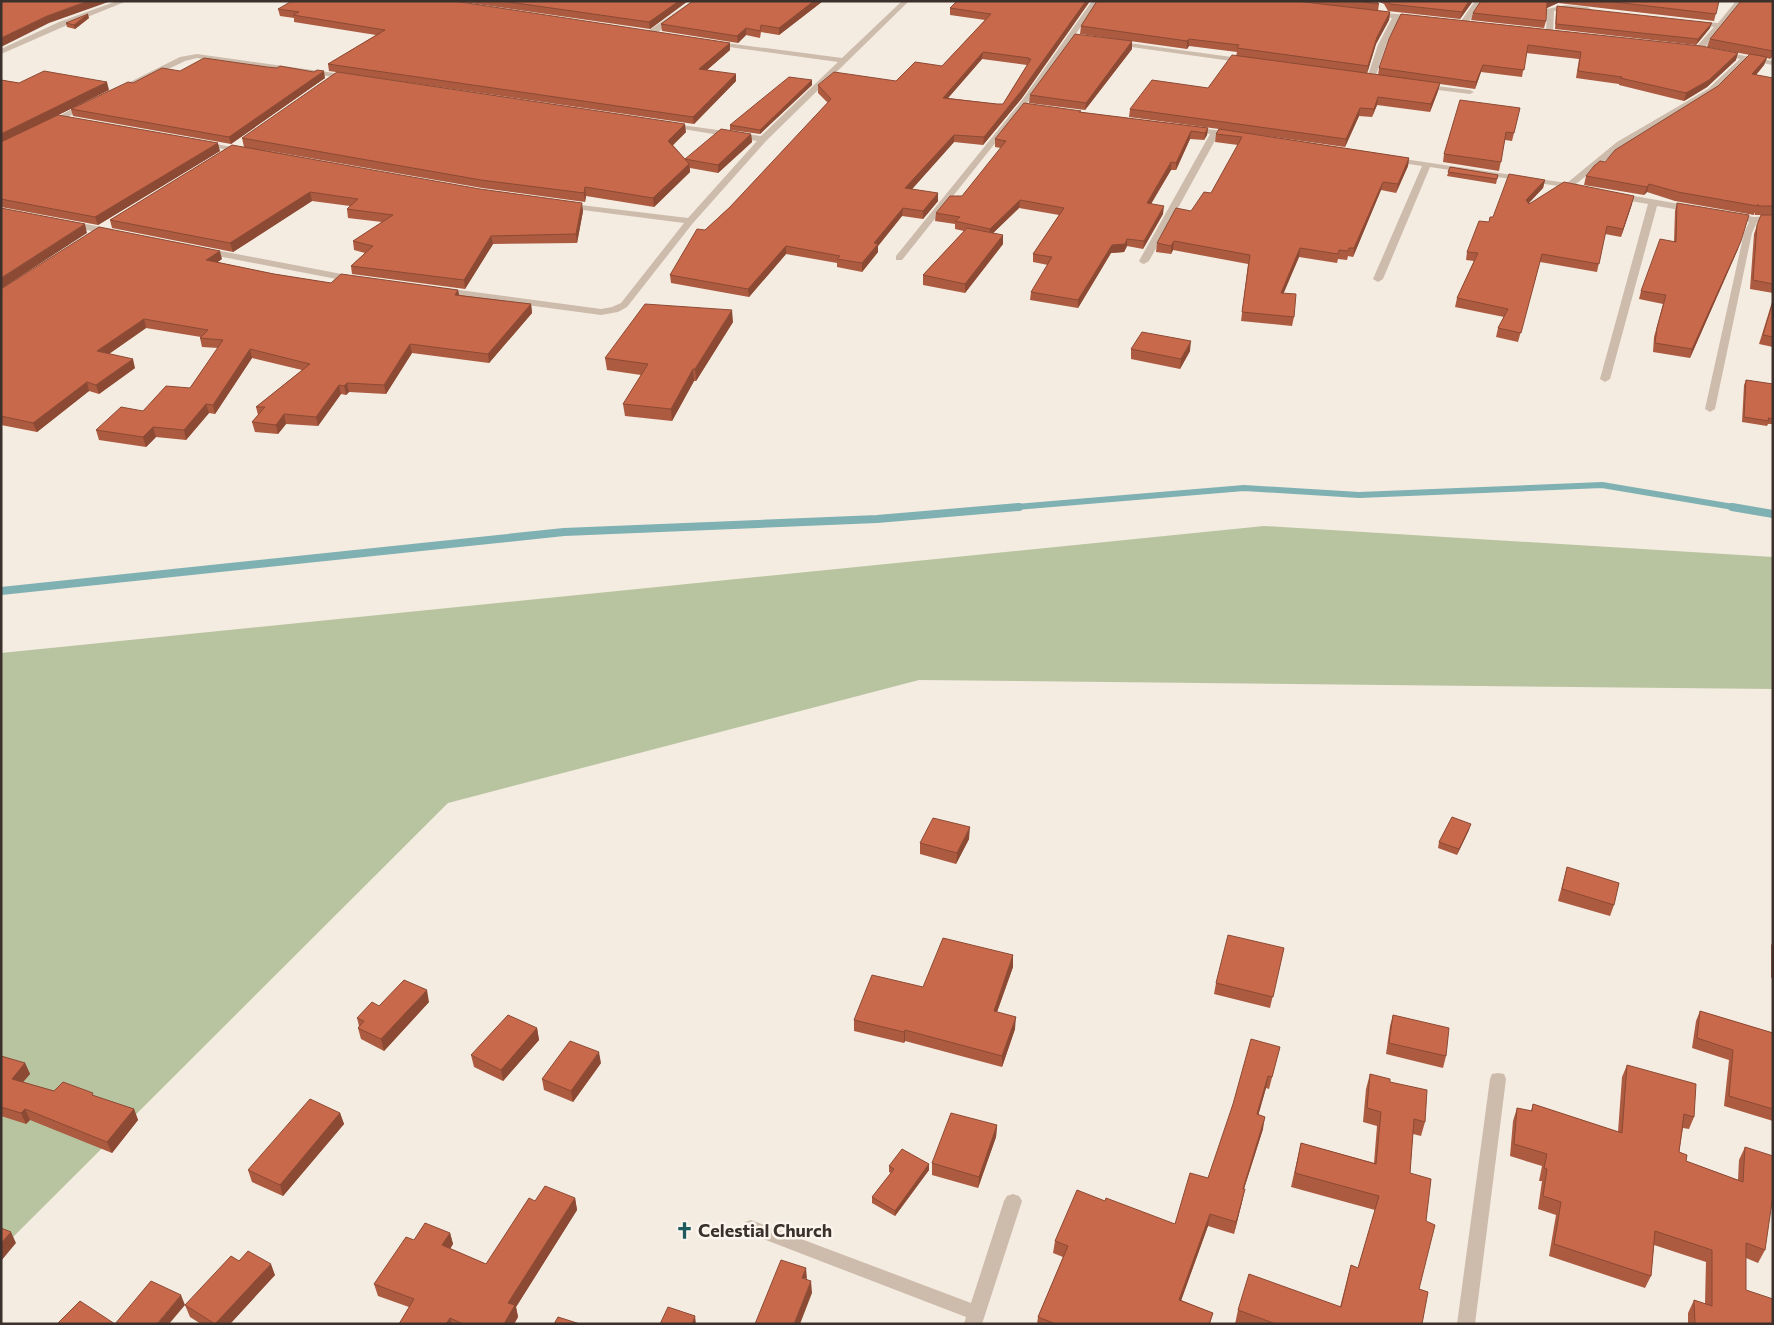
<svg xmlns="http://www.w3.org/2000/svg" width="1774" height="1325" font-family="Commissioner,sans-serif">
<rect width="100%" height="100%" fill="#f4ebe1"/>
<path fill="#b8c4a0" d="M1264,526L1773,557V689L919,680L448,803L1,1249V653Z"/>
<g fill="none" stroke-linecap="round" stroke-linejoin="round">
<path stroke="#7fb0b2" stroke-width="6" d="M1004,508L1244,488L1359,495L1602,485L1739,508"/>
<path stroke="#7fb0b2" stroke-width="8" d="M1732,507L1773,514
M1,591L564,532L877,519L1019,507"/>
<path fill="#cdbbac" fill-rule="evenodd" d="M117,1H127L65,26L1,54V49L59,22Z
M692,1H700L654,35H648V31Z
M902,1H909L766,141L693,223L627,307L618,312L601,315L444,294L439,291L444,288L601,309L612,307L621,303L684,223L567,208L564,207V203L688,218L757,141L670,127H667V123L761,136L838,62L714,45H711V41L842,58Z
M1092,1H1099L1028,102L902,260H896V256L1023,99Z
M1475,1H1482L1466,26H1460L1459,24Z
M1736,1H1743L1702,51H1696V47L1714,27L1693,25V21L1718,23Z
M1566,5L1587,7L1591,9C1582,14 1565,9 1554,11L1553,33L1546,35L1547,9Z
M1372,12L1397,14L1421,19L1417,21L1399,19L1386,45L1375,78L1371,80L1367,78L1378,45L1392,18L1372,16Z
M1114,41L1246,59L1250,61L1246,63L1117,45H1114Z
M1719,51L1773,61V65L1747,60L1714,93L1623,146L1576,184L1580,187L1579,189L1430,167L1383,279L1378,282L1373,279L1422,166L1390,161V157L1567,183L1617,142L1708,89L1740,59L1719,55Z
M197,54L349,75L353,77L349,79L197,58L185,61L121,92L114,90L180,57Z
M1419,84L1470,90L1474,92L1470,94L1422,88H1419Z
M83,103L90,105L51,126L44,124Z
M1190,127L1232,132L1236,134L1232,136L1218,135L1149,261L1144,264L1141,263L1139,261L1210,134L1190,131Z
M199,141L244,149L248,151L244,153L202,145L198,143Z
M1617,193L1691,206L1695,209L1691,212L1657,206L1610,379L1605,382L1600,379L1648,204L1614,198L1613,196Z
M1731,213L1754,217L1773,216V222H1757L1752,233L1715,409L1710,412L1705,409L1744,233L1749,222L1728,218L1727,216Z
M70,221L112,229L116,232L112,235L67,226V222Z
M205,248L352,276L357,279L352,282L202,253V249Z
M1498,1073L1504,1074L1506,1079L1475,1324H1457L1490,1079L1492,1074Z
M1013,1194L1019,1196L1022,1201L982,1324H964L966,1317L745,1232L742,1227L745,1222L751,1220L971,1303L1004,1201L1007,1196Z"/>
</g>
<path fill="#ac5a40" fill-rule="evenodd" d="M456,1H688L650,29Z
M693,1H823L779,35L761,32L760,38L746,35L738,43L662,31L661,24Z
M957,1H1090L1022,98L983,145L954,142L912,189L938,201L923,219L902,216L878,246V252L862,272L837,267V263L786,254L749,297L671,283L670,275L705,230L730,207L828,103L818,93V85L896,81L942,66L985,20L950,15V8ZM982,59L1027,65L1003,104H997L948,98Z
M1097,1H1376L1379,4L1378,11L1390,12L1389,20L1376,44L1367,73L1378,75L1379,68L1401,14L1736,60L1707,87L1684,101L1619,85V84L1576,78L1579,59L1526,53L1522,77L1481,72L1475,89L1440,84L1438,91L1430,112L1377,105L1372,117L1359,116L1345,147L1245,133L1409,158L1408,166L1396,193L1381,190L1353,257L1348,256L1347,260L1338,259L1337,263L1299,257L1283,293L1294,317L1292,326L1241,321L1248,264L1173,250L1171,254L1156,252L1157,243L1211,193L1238,145L1215,142L1216,134L1219,129L1129,117L1130,109L1208,88L1236,56L1237,52L1189,46L1187,49L1080,34L1081,26Z
M1377,1H1473L1460,19L1388,11L1384,4Z
M1481,1H1719L1714,21L1558,3L1546,8V21L1544,28L1471,20L1473,13Z
M1773,1V56L1770,59L1767,58L1764,65L1756,75L1773,78V215H1755V212L1754,215L1675,201L1647,192L1644,195L1584,185L1586,176L1605,162L1718,86L1750,55L1707,47L1710,39Z
M1557,6L1710,28L1696,45L1555,29L1556,11Z
M278,9L730,43V50L707,70L736,81L694,124L329,71L328,64L376,35L294,22V18L280,16Z
M89,18L75,29L67,27L66,23Z
M1132,49L1085,110L1029,103L1030,95Z
M180,71L325,78L231,144L73,116L71,109L133,83Z
M1,80L19,83L109,90L44,122L220,151L98,225L1,207Z
M812,80V85L760,134L730,130V125Z
M1520,108L1512,141L1505,140L1499,171L1443,162L1444,154Z
M1080,112L1208,128L1207,135L1204,140L1190,139L1176,170H1171L1151,203L1163,214L1143,249L1127,246L1124,252L1111,253L1078,308L1030,300L1031,292L1048,265L1033,262V254L1059,215L1019,208L993,233L1003,244L965,293L923,285V275L964,231L955,229V224L935,221L936,213L962,196L1001,148L995,147V139Z
M686,132L673,145L685,159L751,134L752,142L718,173L690,168V172L654,207L586,196L585,202L482,188L258,149L583,211L577,243L493,244L465,289L352,274L351,266L365,253L354,250L353,241L382,222L348,218L347,209L350,206L312,201L233,252L112,228L110,220L244,147L242,138Z
M1450,167L1498,175L1496,184L1447,176Z
M1545,180L1543,188L1529,203L1632,204L1621,237L1605,234L1597,272L1540,262L1518,342L1496,337L1498,328L1504,317L1455,307L1457,298L1474,261L1466,260L1467,252L1493,217Z
M1677,203L1738,249L1690,358L1653,352L1654,337L1663,304L1639,299L1641,291L1674,242L1675,211Z
M1773,215V293L1750,289L1754,234L1757,225Z
M222,259L217,262L274,274L331,283L459,295L531,304L532,313L489,363L412,353L386,394L349,392L346,395L341,394L318,426L286,424L278,434L255,432L252,422L258,415L256,407L302,370L252,358L215,414L209,413L186,440L156,437L146,447L99,440L96,430L143,411L190,388L218,348L202,347L200,338L201,337L146,328L109,354L135,368L99,394L89,391L37,432L1,425V289Z
M1773,299V347L1759,344Z
M733,322L696,381H694L672,421L625,416L623,404L641,375L607,370L605,358Z
M1131,349L1190,351L1180,369L1131,359Z
M1746,380L1773,384V424H1768L1767,426L1742,422L1744,385Z
M1469,830L1457,855L1438,848L1439,842Z
M969,839L956,864L920,854V843Z
M1567,867L1614,905L1610,916L1558,901Z
M1773,942V978H1771V945Z
M1284,948L1270,1008L1214,994L1216,983Z
M1013,955V967L997,1012L1015,1029L1002,1067L905,1041L904,1043L854,1031V1020L923,987Z
M429,1002L384,1051L361,1039L358,1028L359,1026L357,1018Z
M1700,1011L1773,1033V1121L1724,1106L1729,1060L1692,1048L1696,1021Z
M1393,1015L1446,1056L1443,1068L1386,1054L1390,1026Z
M537,1028L539,1040L503,1081L474,1067L471,1055Z
M1280,1047L1269,1089L1266,1088L1258,1115L1263,1129L1244,1189L1242,1202L1234,1234L1208,1226L1181,1300L1213,1313L1210,1324H1037L1038,1317L1063,1257L1053,1253L1055,1241L1105,1201L1175,1224L1208,1178Z
M1,1056L25,1063L30,1074L23,1082L54,1091L94,1096L134,1109L138,1120L112,1153L30,1120L26,1124L1,1116Z
M601,1063L573,1102L544,1090L542,1079Z
M1627,1065L1694,1117L1689,1129L1683,1128L1679,1152L1686,1161L1738,1180L1739,1160L1745,1147L1765,1250L1758,1263L1746,1258V1290L1773,1324H1688V1313L1694,1300L1705,1304L1706,1262L1654,1245L1651,1276L1645,1288L1549,1256L1556,1215L1538,1209L1542,1181H1539L1542,1166L1510,1156L1513,1121L1517,1108L1531,1111L1533,1104L1618,1132L1622,1077Z
M1370,1074L1390,1082L1425,1122L1421,1136L1413,1134L1410,1173L1426,1221L1419,1289L1422,1324H1235L1238,1310L1340,1307L1351,1265L1358,1268L1375,1210L1291,1187L1301,1143L1374,1163L1377,1126L1363,1122L1366,1089Z
M340,1113L344,1124L283,1196L252,1182L248,1170Z
M997,1125L996,1137L978,1188L932,1175V1163Z
M929,1164V1170L895,1216L872,1203V1197L891,1173L889,1172V1166Z
M575,1198L577,1210L516,1307L518,1317L514,1324H399L409,1307L378,1296L374,1284L414,1240L450,1233L453,1244L450,1249L486,1264L535,1201Z
M239,1261L275,1275L230,1324H201L190,1317L185,1305Z"/>
<path fill="#8c4a34" d="M88,1H111L49,23L1,47V38L47,16Z
M679,1H688L650,29L649,22Z
M814,1H823L779,35V28Z
M1086,1H1090L1022,98L983,145L984,137Z
M1469,1H1473L1460,19L1462,12Z
M1548,1H1559L1558,3L1545,9L1547,2Z
M1390,12L1389,20L1376,44L1367,74L1368,66L1377,37Z
M88,14L89,18L75,29L74,25Z
M1712,23L1710,28L1696,45L1698,39Z
M746,28V35L738,43L737,36Z
M1189,39V46L1187,49V41Z
M1132,41V49L1085,110L1086,103Z
M730,43V50L700,76L699,69Z
M983,52L982,59L942,105L943,98Z
M1738,53L1736,60L1707,87L1684,101L1686,93Z
M1767,57L1764,65L1750,82L1752,74Z
M1483,65L1481,72L1475,89L1476,82Z
M324,71L325,78L231,144L229,137Z
M736,74V81L694,124L693,117Z
M812,80V85L760,134V130Z
M107,82L109,90L1,143V134Z
M1440,83L1438,91L1430,112L1431,104Z
M1378,97L1377,105L1372,117L1374,109Z
M1360,108L1359,116L1345,147L1346,139Z
M685,124L686,132L669,149L668,141Z
M1208,128L1207,135L1204,140L1205,133Z
M1191,131L1190,139L1176,170V163Z
M751,134L752,142L718,173V165Z
M954,135V142L905,197V188Z
M218,143L220,151L98,225L95,217Z
M1409,158L1408,166L1396,193L1398,184Z
M1171,162V170L1147,211V203Z
M689,164L690,172L654,207L653,198Z
M1545,180L1543,188L1524,208L1526,200Z
M1383,182L1381,190L1353,257L1354,248Z
M1649,184L1647,192L1644,195L1647,187Z
M585,187L586,196L585,202L584,193Z
M310,192L312,201L233,252L230,243Z
M938,193V201L923,219V211Z
M1634,196L1632,204L1621,237L1623,229Z
M1020,200L1019,208L989,237L990,229Z
M582,203L583,211L577,243L576,234Z
M1164,206L1163,214L1143,249L1144,241Z
M903,208L902,216L878,246V252L862,272V263L874,243Z
M85,224L87,233L1,289V278Z
M1003,235V244L965,293V284Z
M491,236L493,244L465,289L464,280Z
M1127,239V246L1124,252L1111,253L1078,308V300L1112,245Z
M1174,241L1173,250L1171,254V246Z
M1741,241L1738,249L1690,358L1692,349Z
M786,246V254L749,297L748,289Z
M1300,248L1299,257L1280,302L1281,293Z
M220,251L222,259L208,269L206,260Z
M458,290L460,298L455,295Z
M531,304L532,313L489,363L488,354Z
M732,310L733,322L696,381L695,369Z
M144,319L146,328L100,360L97,351Z
M1191,341L1190,351L1180,369L1181,359Z
M410,344L412,353L386,394L384,385Z
M250,349L252,358L215,414L213,405Z
M133,359L135,368L99,394L96,385Z
M693,369L694,381L672,421L671,409Z
M87,382L89,391L37,432L33,423Z
M347,383L349,392L346,395L344,386Z
M339,385L341,394L318,426L316,417Z
M206,404L209,413L186,440L184,430Z
M284,414L286,424L278,434L276,425Z
M153,427L156,437L146,447L143,437Z
M1471,824L1469,830L1457,855L1459,849Z
M970,827L969,839L956,864L957,853Z
M1013,955V967L993,1023L994,1011Z
M427,990L429,1002L384,1051L381,1039Z
M1016,1017L1015,1029L1002,1067V1056Z
M537,1028L539,1040L503,1081L501,1070Z
M905,1030V1041L904,1043V1032Z
M599,1052L601,1063L573,1102L571,1091Z
M25,1063L30,1074L17,1089L12,1079Z
M1268,1076L1266,1088L1255,1127L1257,1114Z
M25,1109L30,1120L26,1124L21,1113Z
M134,1109L138,1120L112,1153L107,1142Z
M340,1113L344,1124L283,1196L280,1185Z
M1265,1117L1263,1129L1240,1201L1243,1189Z
M997,1125L996,1137L978,1188L979,1177Z
M929,1164V1170L895,1216V1211Z
M1245,1189L1242,1202L1234,1234L1236,1222Z
M575,1198L577,1210L516,1307L518,1317L514,1324H504L508,1303Z
M1210,1214L1208,1226L1177,1312L1179,1300Z
M11,1232L16,1243L1,1261V1243Z
M450,1233L453,1244L445,1257L442,1245Z
M271,1264L275,1275L230,1324H215Z
M806,1268L807,1279L802,1278Z
M811,1281L812,1293L800,1324H794Z
M181,1295L185,1305L169,1324H157Z
M695,1316L696,1324H692Z
M450,1318L452,1324H446Z"/>
<path fill="#c8694b" stroke="#8c4a34" fill-rule="evenodd" d="M1,1H88L47,16L1,38Z
M292,1H454L730,43L699,69L736,74L693,117L328,64L385,30L293,15L299,12L278,9Z
M502,1H679L649,22Z
M693,1H814L779,28L761,25L760,31L746,28L737,36L661,24Z
M957,1H1086L1022,90L984,137L954,135L905,188L938,193L923,211L903,208L874,243L878,244L862,263L837,259L840,256L786,246L748,289L670,275L697,229L705,230L730,207L831,99L818,85L834,72L896,81L915,62L942,66L991,14L950,8ZM983,52L1029,58L1028,59H1031L1003,104H997L943,98Z
M1097,1H1296L1390,12L1377,37L1368,66L1237,48L1239,45L1189,39L1187,41L1081,26Z
M1357,1H1376L1379,4Z
M1388,1H1469L1462,12L1390,4Z
M1481,1H1548L1547,2L1546,21L1473,13Z
M1606,1H1719L1716,14Z
M1741,1H1773V51L1710,39Z
M1557,6L1712,23L1698,39L1556,24Z
M88,14L74,25L66,23Z
M1401,14L1701,46L1738,53L1709,80L1686,93L1620,78L1622,77L1578,71L1581,52L1528,45L1524,70L1483,65L1476,82L1379,68L1389,39Z
M1075,34L1132,41L1086,103L1030,95Z
M1750,54L1767,57L1752,74L1773,78V206H1758V204L1757,206L1678,192L1649,184L1647,187L1586,176L1594,166L1600,161L1605,162L1615,150L1718,86Z
M1232,55L1440,83L1431,104L1378,97L1374,109L1360,108L1346,139L1130,109L1152,80L1208,88Z
M204,58L267,67L277,68L280,66L314,72L317,70L324,71L229,137L71,109L128,82L133,83L162,68L180,71Z
M44,71L107,82L1,134V80L19,83Z
M337,72L685,124L668,141L685,159L721,129L751,134L718,165L685,159L689,164L653,198L585,187L584,193L481,180L242,138Z
M789,77L812,80L760,130L730,125Z
M1460,100L1520,108L1514,133L1506,132L1501,162L1444,154Z
M1024,103L1081,111L1079,112L1208,128L1205,133L1191,131L1176,163L1171,162L1147,203L1164,206L1144,241L1127,239L1125,244L1112,245L1078,300L1031,292L1052,257L1033,254L1064,208L1020,200L990,229L955,221L960,217L936,213L950,196H962L1006,141L995,139Z
M58,115L218,143L95,217L1,199V142Z
M1219,129L1409,158L1398,184L1383,182L1354,248H1349L1348,251L1339,250L1338,254L1300,248L1281,293L1296,294L1294,317L1242,312L1250,255L1174,241L1171,246L1157,243L1176,208L1191,211L1204,192L1211,193L1242,137L1216,134Z
M232,145L480,189L582,203L576,234L491,236L464,280L351,266L373,246L353,241L393,215L347,209L358,199L310,192L230,243L110,220Z
M1450,167L1498,175L1497,179L1448,172Z
M1509,174L1545,180L1526,200L1529,204L1564,182L1634,196L1623,229L1607,226L1599,264L1542,254L1521,333L1498,328L1508,309L1457,298L1478,253L1467,252L1479,221L1489,222L1490,217H1493Z
M1677,203L1749,215L1741,241L1692,349L1655,343L1657,328L1666,295L1641,291L1660,239L1676,242Z
M1,208L85,224L1,278Z
M1761,215H1773V284L1753,280L1757,225Z
M99,227L220,251L206,260L274,274L331,283L341,274L458,290L455,295L531,304L488,354L410,344L384,385L347,383L344,386L339,385L316,417L284,414L276,425L252,422L265,407H256L310,364L250,349L213,405L206,404L184,430L153,427L143,437L96,430L121,407L143,411L166,386L190,388L223,340L200,338L208,330L144,319L97,351L133,359L96,385L87,382L33,423L1,416V289Z
M967,228L1003,235L965,284L923,275Z
M1773,301V337L1763,335Z
M645,304L732,310L695,369H693L671,409L623,404L648,364L605,358Z
M1142,332L1191,341L1181,359L1131,349Z
M1746,380L1773,384V419L1768,418L1769,421L1744,417Z
M1452,817L1471,824L1459,849L1439,842Z
M933,818L970,827L957,853L920,843Z
M1567,867L1619,883L1614,905L1562,889Z
M1228,935L1284,948L1273,997L1216,983Z
M943,938L1013,955L994,1011L1016,1017L1002,1056L905,1030L904,1032L854,1020L872,975L923,987Z
M404,980L427,990L381,1039L358,1028L364,1021L357,1018L372,1002L379,1006Z
M1700,1011L1773,1033V1109L1729,1096L1733,1050L1697,1038Z
M508,1015L537,1028L501,1070L471,1055Z
M1393,1015L1449,1028L1446,1056L1389,1043Z
M1251,1039L1280,1047L1272,1077L1268,1076L1257,1114L1265,1117L1243,1189H1245L1236,1222L1210,1214L1179,1300L1213,1313L1209,1324H1056L1038,1317L1068,1246L1055,1241L1077,1190L1105,1201L1106,1198L1175,1224L1190,1173L1208,1178L1233,1104Z
M570,1041L599,1052L571,1091L542,1079Z
M1,1056L25,1063L12,1079L54,1091L63,1082L93,1093L92,1095L134,1109L107,1142L25,1109L21,1113L1,1107Z
M1627,1065L1696,1084L1694,1117L1684,1114L1679,1152L1687,1155L1686,1161L1743,1182L1745,1147L1773,1156V1195L1765,1250L1746,1243V1290L1773,1299V1324H1695L1694,1300L1712,1306V1250L1655,1231L1651,1276L1554,1244L1561,1202L1543,1196L1547,1169L1544,1168L1547,1154L1514,1144L1517,1108L1532,1111L1533,1104L1622,1133Z
M1370,1074L1390,1079V1082L1427,1090L1425,1122L1414,1119L1410,1173L1431,1179L1426,1221L1435,1225L1419,1289L1428,1292L1422,1324H1276L1238,1310L1249,1274L1341,1307L1351,1265L1358,1268L1379,1196L1295,1173L1301,1143L1376,1164L1381,1112L1367,1108Z
M310,1099L340,1113L280,1185L248,1170Z
M951,1113L997,1125L979,1177L932,1163Z
M902,1149L929,1164L895,1211L872,1197L894,1169L889,1166Z
M545,1186L575,1198L508,1303L515,1305L504,1324H463L450,1318L446,1324H399L414,1299L374,1284L406,1237L414,1240L425,1223L450,1233L442,1245L486,1264L529,1198L535,1201Z
M1,1228L11,1232L1,1243Z
M248,1251L271,1264L215,1324L185,1305L231,1256L239,1261Z
M781,1260L806,1268L802,1278L811,1281L794,1324H755Z
M151,1281L181,1295L157,1324H57L80,1301L115,1324Z
M668,1307L695,1316L692,1324H660Z
M558,1317L580,1324H554Z"/>
<defs>
<symbol id="church-bare" viewBox="-9 -9 18 18"><path d="M-1.2-6h2.4v3.5h3.3v2.4h-3.3V6h-2.4V-.1h-3.3v-2.4h3.3Z" fill="#1f5a5e" stroke="#fbf5ee" stroke-width="2.5" paint-order="stroke"/></symbol>
</defs>
<g fill-rule="evenodd">
<use href="#church-bare" x="672" y="1218" width="25" height="25"/>
</g>
<g text-anchor="middle" dominant-baseline="central" stroke-width="5" stroke-linejoin="round" paint-order="stroke">
<g font-size="18" font-weight="bold" fill="#3b302b" stroke="#fbf5ee" text-anchor="start">
<text x="698" y="1230">Celestial Church</text>
</g>
</g>
<rect width="1774" height="1325" fill="none" stroke="#3b302b" stroke-width="5"/>
</svg>
